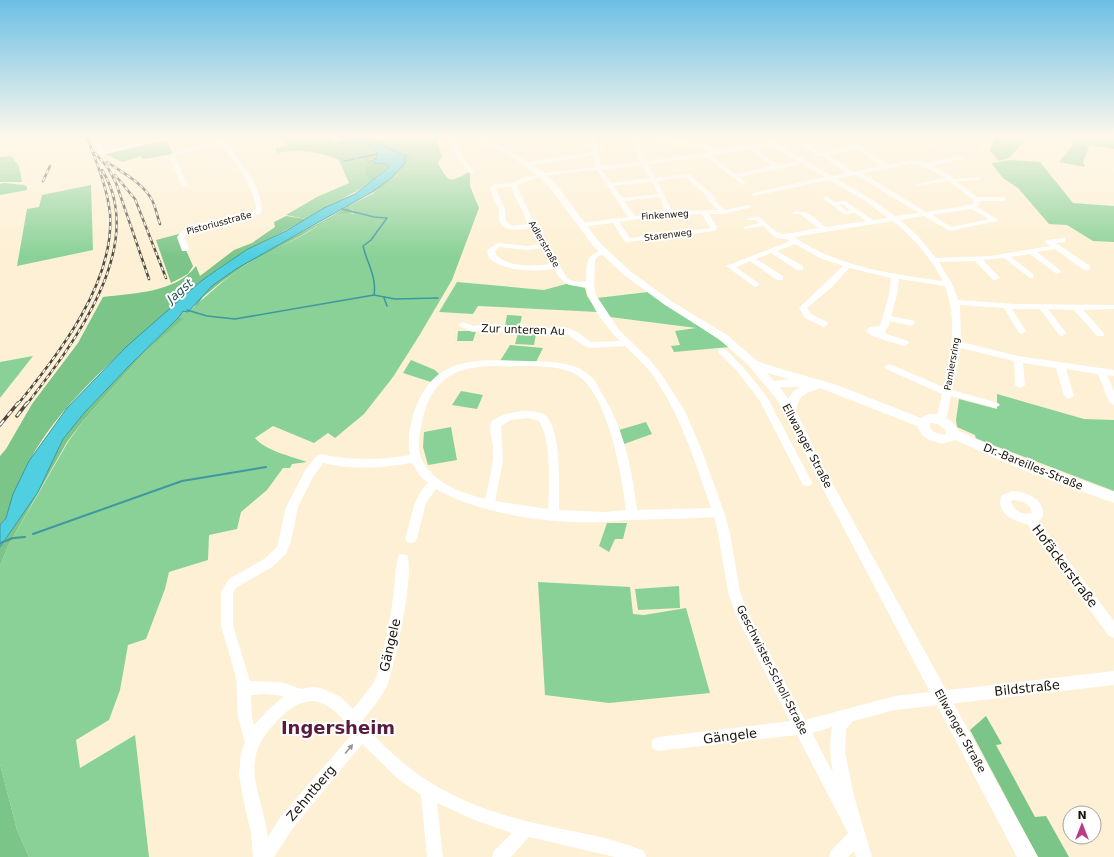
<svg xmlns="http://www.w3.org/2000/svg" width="1114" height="857" font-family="'DejaVu Sans',sans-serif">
<rect width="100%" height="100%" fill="#fdf0d4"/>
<path fill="#89d197" d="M283,137H326L335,142C339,141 343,139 348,139C358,140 380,146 376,159H364L369,166L370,182C350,197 327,206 306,219L286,215L317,197L349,183L339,160C317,151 301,149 277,153L275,148L288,146Z
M373,137H436L442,157L438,163C449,183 449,183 469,172L470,174V186L479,208L452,280L419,336L393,377L364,414L335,438L328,433L314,443L273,426L255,438C264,450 293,457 307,462L292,464L290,468H283L267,490L241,512L237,529L209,535L208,560L169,572L165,589L146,639L128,645L120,690L109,720L76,740L80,768L135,735L149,857H29L17,830L0,764V566L8,546L68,442L83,421L145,352L183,318L179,317L183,310L188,312C207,296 225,278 247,264C263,253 282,246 299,237C312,230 325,221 338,214L343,212L353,214L355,212L349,208L350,205L372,194L396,176L416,152L407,153Z
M997,137H1028L1009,158L999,161L989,150Z
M1057,137H1114V149L1081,144Z
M166,139L173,154L144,159L140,156L123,162L102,153Z
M1074,143L1089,146L1083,162L1085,167L1059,162Z
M11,156L19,166L22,182H0V157Z
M1011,160L1040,162L1073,203L1114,206V242L1093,241L1067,225L1049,224L1018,188L1003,178L991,163Z
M4,183L24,185L27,187V190L0,195V184Z
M91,185L93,250L17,266L27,209L39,207L42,195Z
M457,282L544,290L566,284L585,288L587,296L598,312L478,306L473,314L439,312Z
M648,292L730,347L674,352L671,346L680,345L675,331L696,328L610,317L597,298Z
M507,315L522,316L519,328L505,326Z
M458,331H476L473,341H457Z
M518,333L536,334L534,345L515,344Z
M510,345L543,348L536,362L500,361Z
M33,356L0,398V362Z
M411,360L435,370L439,374L431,382L403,373Z
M461,391L483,395L477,409L452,405Z
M997,394L1084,419L1114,420V491L990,444L976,439L975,435L957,427L956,420L959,399L997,409Z
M646,422L652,434L624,444L619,430Z
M451,427L457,460L428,465L423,447L424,432Z
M607,523H627L623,539H615L609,552L599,546Z
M538,582L630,587L633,614L644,615L686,608L710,693L609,703L545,695Z
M679,586L680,608L638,610L635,589Z"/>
<path fill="#7bc589" d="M361,137H373L407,153L416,152C402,170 387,188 365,196L391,178L405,163L404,159L406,156Z
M365,158L372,160L374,163L386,164L389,166L370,182L365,171V168L369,166L364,160Z
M350,205L349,208L355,213L338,214L300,236L248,263L220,283L203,297L198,305L194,306C210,279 245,263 272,248C298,234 325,221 350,205Z
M286,216L306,219C277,236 246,249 219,268C195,285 174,306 152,325C109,363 56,410 29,462C20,479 12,499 6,518L0,525V456L6,449L32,404L78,343L103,297C133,293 176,293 196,266L200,276L234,250L252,243L275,227L274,222Z
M179,234L193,266L188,274L171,283L156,240Z
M179,317L184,318L145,352L83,421L67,442L8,546L0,566V547L38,492L63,439L85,412L129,366Z
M986,716L1002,744L996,745L1035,817L1046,816L1069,857H1038L970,730Z
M0,764L17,830L29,857H0Z"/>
<path fill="#4fcfe0" stroke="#3f979f" d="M341,137H361L406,156L404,159L405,163L391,178L372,192L236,269L212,286L188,312L183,311L179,317L129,366L85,412L63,439L38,492L0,547V525L6,518L13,494L29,461L67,408L126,347L200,282L218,269L248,249L286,231L324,208L355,194L389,167L386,164L374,163L372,160L376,159C382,142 351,143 341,137Z"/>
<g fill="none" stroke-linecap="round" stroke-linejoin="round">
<path stroke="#3f979f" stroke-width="1.5" d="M358,158L378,154
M344,161L355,159
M342,209L374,217L387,218L371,240L363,246C367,263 377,277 374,295
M384,298L387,306
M187,310L207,316L235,319L374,295L395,299L438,298"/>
<path stroke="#3f979f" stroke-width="2" d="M33,534L182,481L266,467
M0,543L13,538L25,537"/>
<path fill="#fff" fill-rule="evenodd" d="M92,137H98L104,151L166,137L169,139L102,155L99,153Z
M214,137H220L224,141C240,160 260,184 262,209L260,214L254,216L187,233L185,237L189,249L188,251H182L177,237L182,231L250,214L256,209C253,185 235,162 220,144L173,156L170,154L218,141Z
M449,137H455L460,153L474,172L473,173H469L454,153Z
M487,137H506L477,142L474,140Z
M589,137H595L601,166L640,162L632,139L627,137C650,137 700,138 718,151L767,142L761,137H768L772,140C795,132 802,141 821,153L849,147L833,137C844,137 850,145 860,146L888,165L910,160L927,163L961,156L963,157V159L933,166L951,176L954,179L980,177V179L978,180L957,182L977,197H1003L1006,199L1003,201H979V205L977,207L997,219V221L950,231L924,216L900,220L918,236L936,258L990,256L1050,246L1045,242L1046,240L1065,238V242L1056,243L1090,266V270H1084L1055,249L1037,252L1060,270L1061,272L1057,274L1030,254L1011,257L1033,274V278H1030L1004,258L983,260L1000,278L996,280H993L975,261L939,262L952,284L958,300L1015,304L1114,305V309L1083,310L1103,332L1104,334L1103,336H1097L1074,310L1048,309L1066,333L1062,336L1059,335L1040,309H1012L1026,331L1022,334L1019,333L1004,308L960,305L961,342L1018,356L1114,370V376L1107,375L1114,391V405L1109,402L1098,374L1066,369L1074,396L1069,399L1064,396L1056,368L1023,363L1025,385L1020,388L1015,385L1014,361L961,348L952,390L998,403L1000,405L995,408L951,396L946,420L944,423H938L936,420L942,394L886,369L884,367L889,364L892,365L943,387C951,350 958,323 945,286L899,279L897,295L891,316L914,321L915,323L911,326L890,321L888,327L885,331L886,334L908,341L909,343L905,346C896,343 871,338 866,331L870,327L880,326L889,295L891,278L849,268L833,286L807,308L811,314L827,322L828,324L824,327L805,318L799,308L843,266L820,258L795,244L777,251L803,266V270H797L771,253L756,259L783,276V280H777L750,261L736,267L758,283L759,285L755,287L726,266L790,241L787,239L776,238L763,226L744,229V227L759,223L756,220H748V218L759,217C766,222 774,232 782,234C785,235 812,229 818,228L800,214H793V212C807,208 815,219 826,227L866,221L855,213L844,214L824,199L823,198L826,196L835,202L845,201L873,220L888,218L868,203L830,180L754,196L752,195V193L825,177L799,162L796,165L739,177L746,183L743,185L706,157L648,164L655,178L689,174L715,197L716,198L715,200L725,210L749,205L752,207L724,214H709L717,227L715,231L628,242H625L613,223L582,227L579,225L582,223L628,217L597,170C573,173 538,173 517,186L535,225L567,278L572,281L586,282C587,265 584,255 603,250L607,252L597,257L595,261L594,285L596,295L619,330L648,358L662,375L685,411L702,451L725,515L730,533L740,592L748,613L805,720L895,696L1114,671V685L895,710L853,721L846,729L845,752L854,796L872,857H856L854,851L848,857H829L831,851L848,833L797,735L658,751L653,749L651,744L653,739L658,737L790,721L736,615L728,592L718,533L714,517C685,519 657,519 629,520C621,520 613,521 604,522C552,524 482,515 436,489L426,503L417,538L415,542L411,543L407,542L405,538C412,519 412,498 428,483L420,476L412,463C383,468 353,470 323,463L313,477L298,507L291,541L286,554L272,567L237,587L233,593V626L250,681L281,682L301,689L313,687L321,688L341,697L353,709L372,685L376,678C383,652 389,626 393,599C395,587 395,564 399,555L403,554L407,555C415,573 395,666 387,686C380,699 371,710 362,721L365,725C410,778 459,804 526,821C566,831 606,835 644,851L646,857H615L529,837L511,857H492L494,851L512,833L477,821L437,803L443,857H427L421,795L397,778L362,744L293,828L274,857H253L251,833L243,798L239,774L241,753L245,742L238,717L236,677L221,626V592L229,579L264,559L277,547L286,507L305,471L317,455L321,454C351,461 380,460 410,455C407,440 410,422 416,407C436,354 480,360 528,361C548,362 574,361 589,375C595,379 598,386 601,392C624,428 632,469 637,510L711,508C696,464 682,419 656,380C648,367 636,357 625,346L590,348L581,344L567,334H519L491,330L472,332L458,325L462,322L473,326L491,324L519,328H568L577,332L591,342L620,341C606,327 590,306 586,287C568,285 564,286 554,269C534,272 505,272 489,258L487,250L498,243L528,246L540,244L530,228C520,230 503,233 499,220C498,216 500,212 498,207C495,201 490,193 491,187L495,184L513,183L520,179L542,173L595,167L593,155L528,166L525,164L528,162L592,152ZM790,137L818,156H822L847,173L832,176L776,143ZM637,140L700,147L712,152L646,161ZM771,145L797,161L778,165L755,148ZM749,149L772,166L735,174L712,156ZM857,149L881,166L854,172L828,155ZM910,164L925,167L946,178L916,184V186L949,181L973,200V204L926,212L862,173ZM642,165L650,178L611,183L602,170ZM855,175H856L919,213L895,216L873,200L837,179ZM686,177L708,197L707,199L718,210L672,211L657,181ZM652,182L658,194L622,198L614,186ZM511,187V188L528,224L512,226L506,221L505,209L496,188ZM660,197L665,212L635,216L624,201ZM842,204L850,210L847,211L839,205ZM971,209L989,219L951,227L932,215ZM702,214L710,228L630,238L619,222L669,215ZM893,221C914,238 930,257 943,281C891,274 838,267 794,237ZM499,247L528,250L542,248L552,264C534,266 509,268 496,255L495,251ZM496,366C519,367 555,363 575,374C608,391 622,476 626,510L605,512L559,510C559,490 562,429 545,415C539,411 531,411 524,411C512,412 502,414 492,421C488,429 492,438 493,446C494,464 489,482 485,499C463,493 438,485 425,465C417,455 418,440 421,427C429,382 451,366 496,366ZM529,418L539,421C552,442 549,485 548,509L495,501L503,461L501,426L511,420ZM265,694L284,696L268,710L254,725L252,717L251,695ZM313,701C333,704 342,718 353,733L281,816L268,837C262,791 236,762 277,721C287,710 297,702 313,701ZM832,727C829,742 830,758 833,773L812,733Z
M876,137H897L883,141Z
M914,137H921L935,145L930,146Z
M952,137H967L971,140L963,143Z
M171,157L176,158L188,186L187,187L182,186L170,158Z
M722,348L725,349L743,367L767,397L812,482L811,485L807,486L803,485L760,401L737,371L719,353L718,351L719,349Z
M1013,491C1025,492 1043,498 1043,513C1043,517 1042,519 1038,521L1114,621V638L1109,636L1027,524C1013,522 994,511 1002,495ZM1014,500C1022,501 1031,504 1032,513C1022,516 1013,510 1011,501Z"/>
<path fill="#fff" fill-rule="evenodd" d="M467,137H476L512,152L545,173L556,184L600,243L630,271L671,301L727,335L757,361L771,366L837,385L921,418C934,408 953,419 959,431L1033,463L1114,492V503L1025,471L955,440L942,444L929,440L922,435L917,426L820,388C806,394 799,393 796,411L824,468L1038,857H1017L813,470L785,412L775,397L748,365L719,339L665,305L624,275L594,247L550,188L539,177L508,154ZM767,373L789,379L774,381ZM780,387H800L794,391L788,399ZM930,423L938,424L946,431V434C939,435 934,433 930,428Z"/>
<defs>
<path id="rail-far1" d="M95,153L108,168L116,183L149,279
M107,162C123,173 143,183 152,200C156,208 157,216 160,224
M115,175L135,199L166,278
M43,181L50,166
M18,404C59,353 115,283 110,213C107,187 96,161 87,137
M27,404C72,346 149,246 102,170"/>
<path id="rail" d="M17,416L27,403
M0,425L18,403"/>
</defs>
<use href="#rail-far1" stroke="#504939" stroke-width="2.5"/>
<use href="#rail" stroke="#504939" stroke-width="3.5"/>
<use href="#rail-far1" stroke="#fefefe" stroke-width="1.5" stroke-dasharray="4" stroke-linecap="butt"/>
<use href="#rail" stroke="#fefefe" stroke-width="2" stroke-dasharray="6" stroke-linecap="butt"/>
</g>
<defs><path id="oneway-solid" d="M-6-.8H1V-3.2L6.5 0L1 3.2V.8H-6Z"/></defs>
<use fill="#989590" href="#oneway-solid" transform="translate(349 749) rotate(-50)"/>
<linearGradient id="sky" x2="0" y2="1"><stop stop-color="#6bbfe5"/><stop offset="0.53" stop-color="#fef8ec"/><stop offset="1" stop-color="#fef8ec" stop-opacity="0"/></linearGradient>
<rect width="1114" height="257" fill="url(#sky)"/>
<g text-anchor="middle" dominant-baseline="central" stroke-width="4" stroke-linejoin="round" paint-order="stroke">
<g font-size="9" fill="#1a1408" stroke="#fefefe">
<text transform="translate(665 215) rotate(-4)">Finkenweg</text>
<text transform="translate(219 223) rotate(-15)">Pistoriusstraße</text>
<text transform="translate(668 235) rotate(-7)">Starenweg</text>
<text transform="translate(544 244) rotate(60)">Adlerstraße</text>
<text transform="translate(952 364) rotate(-80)">Pamiersring</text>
</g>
<g font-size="11" fill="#1a1408" stroke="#fefefe">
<text transform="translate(523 330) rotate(2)">Zur unteren Au</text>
<text transform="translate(807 446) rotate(62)">Ellwanger Straße</text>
<text transform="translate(1033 467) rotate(22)">Dr.-Bareilles-Straße</text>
<text transform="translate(772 670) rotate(63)">Geschwister-Scholl-Straße</text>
<text transform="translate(960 731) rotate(61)">Ellwanger Straße</text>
</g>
<g font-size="12" font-style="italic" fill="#1d535a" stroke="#fefefe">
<text transform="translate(180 291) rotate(-41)">Jagst</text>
</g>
<g font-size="13" fill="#1a1408" stroke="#fefefe">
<text transform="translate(1065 566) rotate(53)">Hofäckerstraße</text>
<text transform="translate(390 645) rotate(-77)">Gängele</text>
<text transform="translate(1027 688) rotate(-6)">Bildstraße</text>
<text transform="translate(730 736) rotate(-7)">Gängele</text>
<text transform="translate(311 793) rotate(-50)">Zehntberg</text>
</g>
<g font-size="18" font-weight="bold" fill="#581a3d" stroke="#fefefe">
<text x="338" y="727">Ingersheim</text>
</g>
</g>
<g transform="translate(1082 825)"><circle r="19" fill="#fefefe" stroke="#a3a09c"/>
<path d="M0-3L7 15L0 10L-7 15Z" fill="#bb3a85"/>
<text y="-6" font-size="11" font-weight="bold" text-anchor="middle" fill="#1a1408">N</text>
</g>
</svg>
